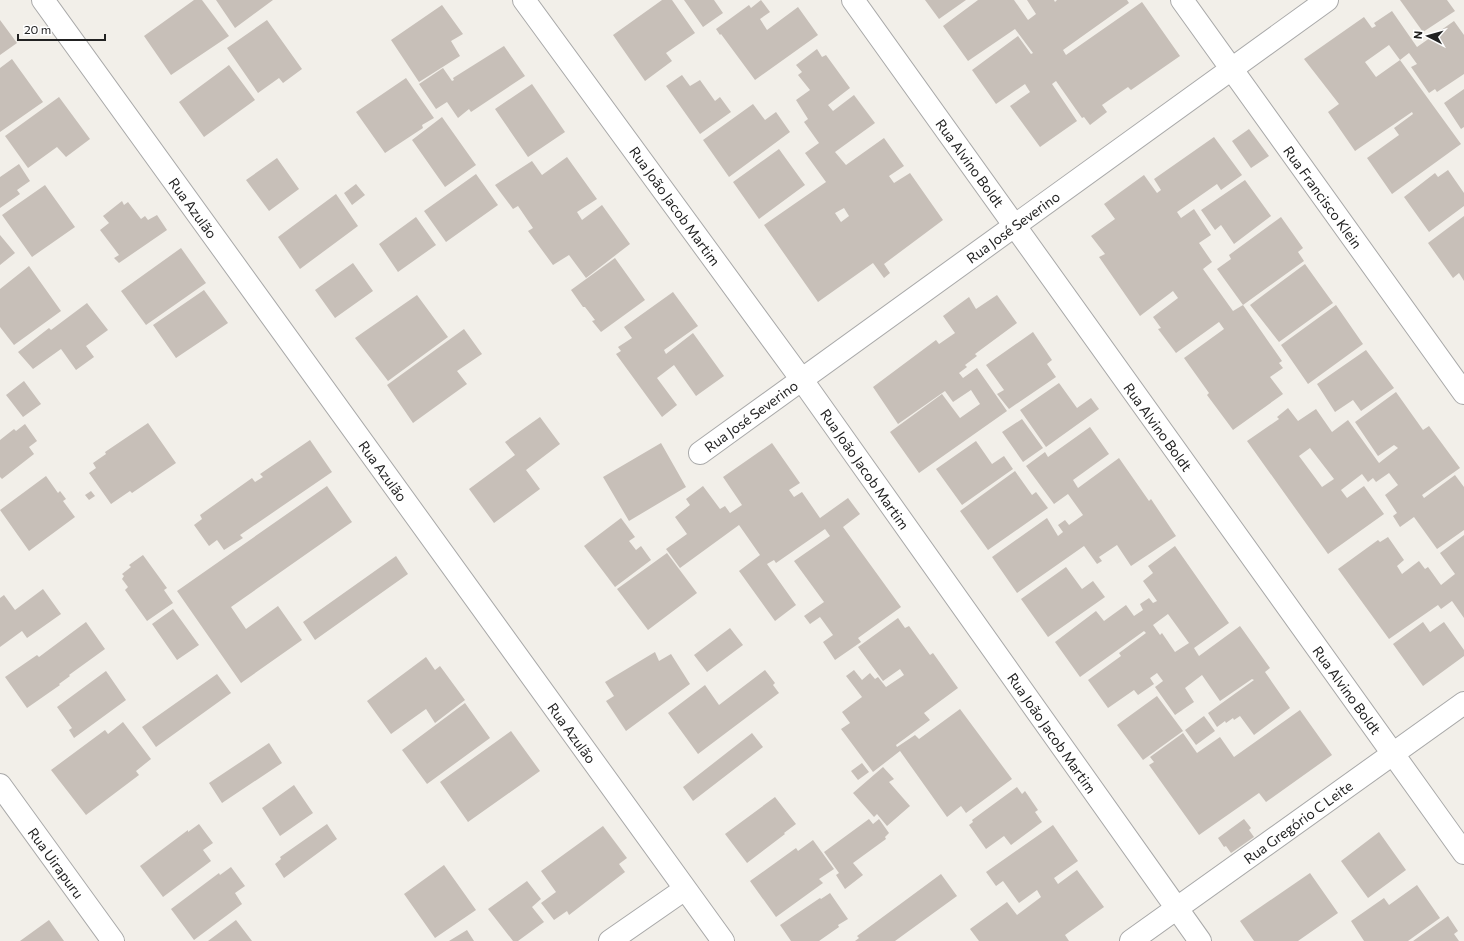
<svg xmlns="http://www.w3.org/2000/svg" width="1464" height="941" font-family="Commissioner,sans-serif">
<rect width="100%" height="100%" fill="#f2efe9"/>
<path fill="#c7bfb8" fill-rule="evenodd" d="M194,0H202L229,36L171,75L144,36Z
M216,0H273L235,28Z
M662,0H672L695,33L666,53L672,61L645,81L613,35Z
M684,0H714L723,13L703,27Z
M761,0L770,12L760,19L767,30L798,7L818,35L755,80L721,34L720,35L716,29L749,5L751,8Z
M925,0H966L939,19Z
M978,0H1014L1028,20L1036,14L1027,0H1054L1055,2L1057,0H1127L1129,3L1063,50L1066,55L1142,2L1180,56L1131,90L1128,87L1102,105L1107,112L1090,125L1084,117L1082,118L1056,81L1052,84L1077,121L1040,147L1010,106L1030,92L1025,84L996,104L972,70L1018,36L1031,54L1033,53L1015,29L968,61L943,26Z
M1400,0H1447L1455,11L1423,32Z
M442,5L463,34L451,41L460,56L419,82L391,40Z
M1392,11L1417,47L1454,21L1464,35V74L1437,92L1435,89L1429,93L1411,67L1417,64L1409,53L1400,60L1389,45L1365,62L1376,77L1400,60L1461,144L1392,194L1367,158L1399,135L1394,128L1413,114L1412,112L1355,151L1328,112L1339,104L1304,59L1364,17L1372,28L1376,26L1374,23Z
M0,20L17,43L0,55Z
M267,20L302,69L283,83L279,78L258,93L227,48Z
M504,46L525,76L471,112L469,109L458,118L447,102L436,109L419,84L443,68L452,81L454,80L453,78Z
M817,49L822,57L826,55L850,88L828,105L833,111L854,95L875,123L835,152L846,165L884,138L904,166L889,176L894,183L910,173L943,220L884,264L890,273L884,278L873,263L818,302L764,225L826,182L805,153L819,143L804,122L808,119L796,100L810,90L798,75L802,72L796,65ZM844,208L849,216L841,222L835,213Z
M12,59L43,102L0,132V68Z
M229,65L255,100L204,137L179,102Z
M682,75L690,86L700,80L715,101L720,97L731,112L700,134L666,86Z
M406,78L434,118L422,125L423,128L385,153L356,112Z
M532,84L565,132L528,157L495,109Z
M1464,89V127L1461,129L1444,103Z
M59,97L90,139L66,157L57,147L28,168L5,136Z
M753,104L765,120L776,112L790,132L729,177L703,140Z
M442,117L476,165L445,187L412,140Z
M1249,129L1269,156L1251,168L1232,141Z
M1214,137L1242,175L1221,190L1217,184L1177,212L1181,218L1194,209L1211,235L1199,243L1212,262L1203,269L1233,311L1243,305L1282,361L1279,363L1283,368L1270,377L1283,394L1233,430L1207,395L1209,393L1184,358L1224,329L1219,322L1176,353L1158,329L1161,328L1153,317L1178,298L1173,291L1140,316L1099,257L1105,254L1091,236L1115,219L1104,204L1144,175L1157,193L1161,190L1154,179Z
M779,149L805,185L759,219L733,182Z
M567,157L597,199L577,212L582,220L602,205L630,244L586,278L569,255L553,265L528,231L533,228L518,206L513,209L495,185L532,161L542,175Z
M277,158L299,189L269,211L246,180Z
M19,164L30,181L17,190L20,194L0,208V177Z
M1448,170L1464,193V206L1429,232L1404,197L1435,173L1438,177Z
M476,174L498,205L446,242L424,211Z
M1245,180L1271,216L1234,244L1221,225L1215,230L1201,210Z
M356,184L365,195L352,205L344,193Z
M45,185L75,227L32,257L2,215Z
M336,194L358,226L300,269L278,237Z
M122,201L124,205L128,202L141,219L145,216L148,220L157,215L167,230L119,263L114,258L119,255L100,230L109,223L103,216Z
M1464,216V281L1459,273L1453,278L1428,243Z
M416,217L436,245L398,272L379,244Z
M1281,217L1303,248L1298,252L1304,261L1243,305L1217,269L1231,259L1229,255Z
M0,235L15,253L0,265Z
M181,248L206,283L146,325L121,291Z
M615,258L645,300L601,332L592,321L595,320L585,307H583L571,290Z
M353,263L373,291L335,318L315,290Z
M1305,264L1333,303L1279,342L1250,305Z
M29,266L61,311L14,345L0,327V289Z
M204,290L228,323L176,358L153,325Z
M673,292L698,326L664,350L666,354L693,333L724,376L696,396L674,365L657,378L677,405L662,417L616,354L621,351L618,347L632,338L624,327Z
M417,295L448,337L388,381L355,338Z
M997,295L1017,323L975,354L977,356L965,365L967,367L959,373L963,378L977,368L1007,411L919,473L890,432L942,394L960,418L980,404L971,390L953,402L945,391L898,424L873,387L936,340L939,344L955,333L943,316L969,297L976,309Z
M87,303L108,330L86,346L94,357L76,370L61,349L33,369L18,352L49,328L51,330Z
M1336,305L1363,344L1308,384L1281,345Z
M464,329L482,354L457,371L467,384L413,423L387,385Z
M1033,332L1052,360L1047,364L1056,377L1009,409L997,394L1004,390L986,365Z
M1366,350L1394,388L1361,411L1353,400L1335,412L1317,384Z
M24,381L41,404L23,417L6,395Z
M1059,383L1077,408L1091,398L1099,409L1046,447L1020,410Z
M1396,392L1423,430L1429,426L1460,468L1422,495L1424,498L1455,475L1464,487V530L1437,549L1414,517L1400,527L1393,516L1397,513L1385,495L1398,485L1389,473L1376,482L1373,478L1368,482L1362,474L1341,490L1347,498L1364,486L1384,514L1328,554L1247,441L1279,419L1277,417L1288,408L1298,421L1316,409L1332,432L1348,420L1379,463L1398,448L1394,445L1378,456L1355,422ZM1310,448L1334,479L1322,487L1299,456Z
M540,417L560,444L526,470L540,489L494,523L469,489L515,455L505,442Z
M1022,419L1043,448L1023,462L1002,432Z
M148,423L176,463L132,493L130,491L111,504L89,473L96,468L93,463L106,454L105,452Z
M25,424L37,441L29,447L34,454L2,479L0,477V440L14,429L16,431Z
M1090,427L1109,454L1073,480L1078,488L1119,458L1149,501L1151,499L1176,536L1131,566L1117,545L1099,557L1102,561L1097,564L1084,546L1017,593L992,557L1047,518L1058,536L1063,532L1058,525L1065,520L1069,525L1083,515L1068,494L1054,504L1026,466L1045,452L1048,457Z
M310,440L332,472L240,535L243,538L224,550L217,540L209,546L194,525L202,519L200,515L252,478L255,482L263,477L260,474Z
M976,441L992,464L1004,456L1013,469L962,505L936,469Z
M661,443L686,487L629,521L603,477Z
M772,443L800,483L789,490L794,497L802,492L820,518L848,498L860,514L843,527L901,607L858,638L861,642L835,660L823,642L833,635L820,617L810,624L804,616L824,602L794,561L830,536L825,529L776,563L774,560L767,564L796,605L775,621L739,571L760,555L739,525L680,568L666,549L687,534L675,517L690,505L686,499L703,486L720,509L725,506L730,513L742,505L723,477Z
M1015,471L1032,495L1036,492L1048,508L988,550L960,511Z
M46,476L58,493L60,491L66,499L63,501L75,517L29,551L0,510Z
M327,486L352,522L231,607L246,629L278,606L302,640L241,683L177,591Z
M91,491L95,496L89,500L85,495Z
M621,518L635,537L629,541L636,550L641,546L651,560L615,587L584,546Z
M1464,535V618L1452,601L1441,609L1438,605L1389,639L1338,569L1378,540L1380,542L1388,537L1404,560L1397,566L1402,574L1419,561L1425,569L1428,567L1441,585L1455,574L1440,553Z
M1175,546L1229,623L1194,648L1199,656L1240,626L1270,668L1265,672L1290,708L1254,735L1240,716L1234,720L1233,718L1226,723L1225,721L1217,727L1208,713L1254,680L1252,679L1220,701L1202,675L1185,688L1194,702L1175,715L1155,687L1163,681L1157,673L1150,678L1154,684L1138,695L1134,690L1108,708L1088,680L1121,656L1119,653L1146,633L1144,631L1080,677L1055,642L1096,611L1104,621L1126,605L1134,616L1143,610L1140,604L1149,598L1153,603L1157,601L1143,581L1153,573L1148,566ZM1168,614L1189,643L1175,652L1162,633L1160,635L1153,625Z
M667,553L697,593L648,630L617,589Z
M143,555L167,588L164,590L173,603L147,621L125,590L128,587L122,579L124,576L122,574L131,567L129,565Z
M396,556L408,574L315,640L303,622Z
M1066,567L1082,589L1093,581L1105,597L1048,637L1021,599Z
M43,589L61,614L27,638L22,631L0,647V598L4,595L15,610Z
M173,609L199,645L177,660L152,624Z
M898,618L905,628L909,626L930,655L933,653L958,688L924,713L930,720L896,745L897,747L915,735L919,739L960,709L1012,779L966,813L961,806L947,817L900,751L873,772L841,729L850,723L842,712L862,697L846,676L854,670L862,680L870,673L875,679L878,677L886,687L904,675L900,669L883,681L858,647Z
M86,622L105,649L69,675L70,676L59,684L60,685L27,708L5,677L37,655L39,657Z
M1423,622L1430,632L1444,622L1464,650V656L1423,686L1393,644Z
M730,628L743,645L707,672L694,655Z
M655,652L659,661L671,654L690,684L626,731L606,701L614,696L605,682Z
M426,657L435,670L440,666L465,700L435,723L426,709L391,734L367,701Z
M765,670L775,683L773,685L779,693L698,754L668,713L705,685L719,705Z
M106,671L126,700L74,738L69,730L72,728L57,707Z
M217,674L231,693L156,747L142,727Z
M1157,696L1183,731L1143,760L1117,725Z
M465,703L490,738L427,784L402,750Z
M1300,710L1332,755L1266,802L1259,793L1199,835L1149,765L1154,762L1150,757L1183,733L1197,753L1220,737L1234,757Z
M1204,716L1215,731L1196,745L1185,730Z
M123,722L151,759L136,771L139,775L86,815L51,770L105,730L108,734Z
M511,731L540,771L468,822L440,782Z
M752,733L763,747L693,801L683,787Z
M269,743L282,763L222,803L209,783Z
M862,763L869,772L858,780L851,771Z
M883,767L894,779L889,782L910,806L887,826L877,814L874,817L853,793Z
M294,785L313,813L280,836L262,808Z
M1017,787L1022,794L1025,791L1038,810L1035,812L1042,822L1011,845L1004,836L986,849L969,825L973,822L972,820Z
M775,797L796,824L784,833L785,834L747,863L725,834Z
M869,819L873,824L879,819L889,833L885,837L886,839L853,863L863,875L845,889L836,875L839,873L824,852Z
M1244,819L1251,828L1249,830L1254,837L1231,853L1226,846L1224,847L1218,838Z
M199,824L213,843L203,850L211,861L163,897L140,866L188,830V832Z
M327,824L337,839L284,878L275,864L281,859L280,857Z
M1053,825L1078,861L1054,878L1058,884L1077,870L1104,907L1065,935L1069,941H979L970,929L1007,902L1017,915L1041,897L1037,890L1019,903L1003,881L996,886L986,872Z
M603,826L627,858L619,864L625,872L569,915L567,911L554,920L541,903L556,892L541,871Z
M1379,832L1406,870L1368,898L1341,861Z
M813,840L834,869L819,879L823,883L776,917L750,881L796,848L798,851Z
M444,865L476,910L435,938L404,894Z
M231,867L245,886L235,893L242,904L194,940L171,909L219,873L220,875Z
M1310,873L1338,913L1298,941H1254L1240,921Z
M941,874L957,896L895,941H855L859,938L857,936Z
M527,881L541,899L532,907L544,922L518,941H513L488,909Z
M1417,885L1440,918L1408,941H1364L1351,921L1384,898L1389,905Z
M830,893L848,919L838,925L839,927L819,941H791L780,925L820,898L821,899Z
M1448,916L1458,931L1454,934L1459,941H1413Z
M49,920L64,941H20Z
M236,920L252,941H208Z
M467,930L474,941H449Z"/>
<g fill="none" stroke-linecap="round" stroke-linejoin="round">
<defs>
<path id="minor" d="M43,0L723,941
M524,0L802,380L1200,941
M853,0L1464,853
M1182,0L1464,393
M700,453L1327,0
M0,785L113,941
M610,941L685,889
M1131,941L1464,703"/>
</defs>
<use href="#minor" stroke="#a9a9a9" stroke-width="24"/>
<use href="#minor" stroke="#fff" stroke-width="22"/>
</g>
<g text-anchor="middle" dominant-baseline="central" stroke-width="3" stroke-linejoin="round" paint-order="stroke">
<g font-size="14" fill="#222" stroke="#fff">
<text transform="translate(970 163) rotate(54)">Rua Alvino Boldt</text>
<text transform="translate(1323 197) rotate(54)">Rua Francisco Klein</text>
<text transform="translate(675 206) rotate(54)">Rua João Jacob Martim</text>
<text transform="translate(193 208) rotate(54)">Rua Azulão</text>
<text transform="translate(1013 227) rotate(-36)">Rua José Severino</text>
<text transform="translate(751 416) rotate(-36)">Rua José Severino</text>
<text transform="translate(1158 427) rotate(54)">Rua Alvino Boldt</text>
<text transform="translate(865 469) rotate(55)">Rua João Jacob Martim</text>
<text transform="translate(383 471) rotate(54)">Rua Azulão</text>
<text transform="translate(1347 690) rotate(54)">Rua Alvino Boldt</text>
<text transform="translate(572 733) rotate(54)">Rua Azulão</text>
<text transform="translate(1052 733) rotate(55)">Rua João Jacob Martim</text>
<text transform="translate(1298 822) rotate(-36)">Rua Gregório C Leite</text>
<text transform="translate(56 863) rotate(54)">Rua Uirapuru</text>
</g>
</g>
<g transform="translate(1428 36) rotate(276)" stroke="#ffffff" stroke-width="3" paint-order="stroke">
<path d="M0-3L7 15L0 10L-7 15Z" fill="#222222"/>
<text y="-6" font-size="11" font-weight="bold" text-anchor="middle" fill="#222222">N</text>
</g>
<path d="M18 34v6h87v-6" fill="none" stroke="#222222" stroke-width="2"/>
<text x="24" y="34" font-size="12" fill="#222222" stroke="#ffffff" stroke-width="3" paint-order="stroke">20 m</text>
</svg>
